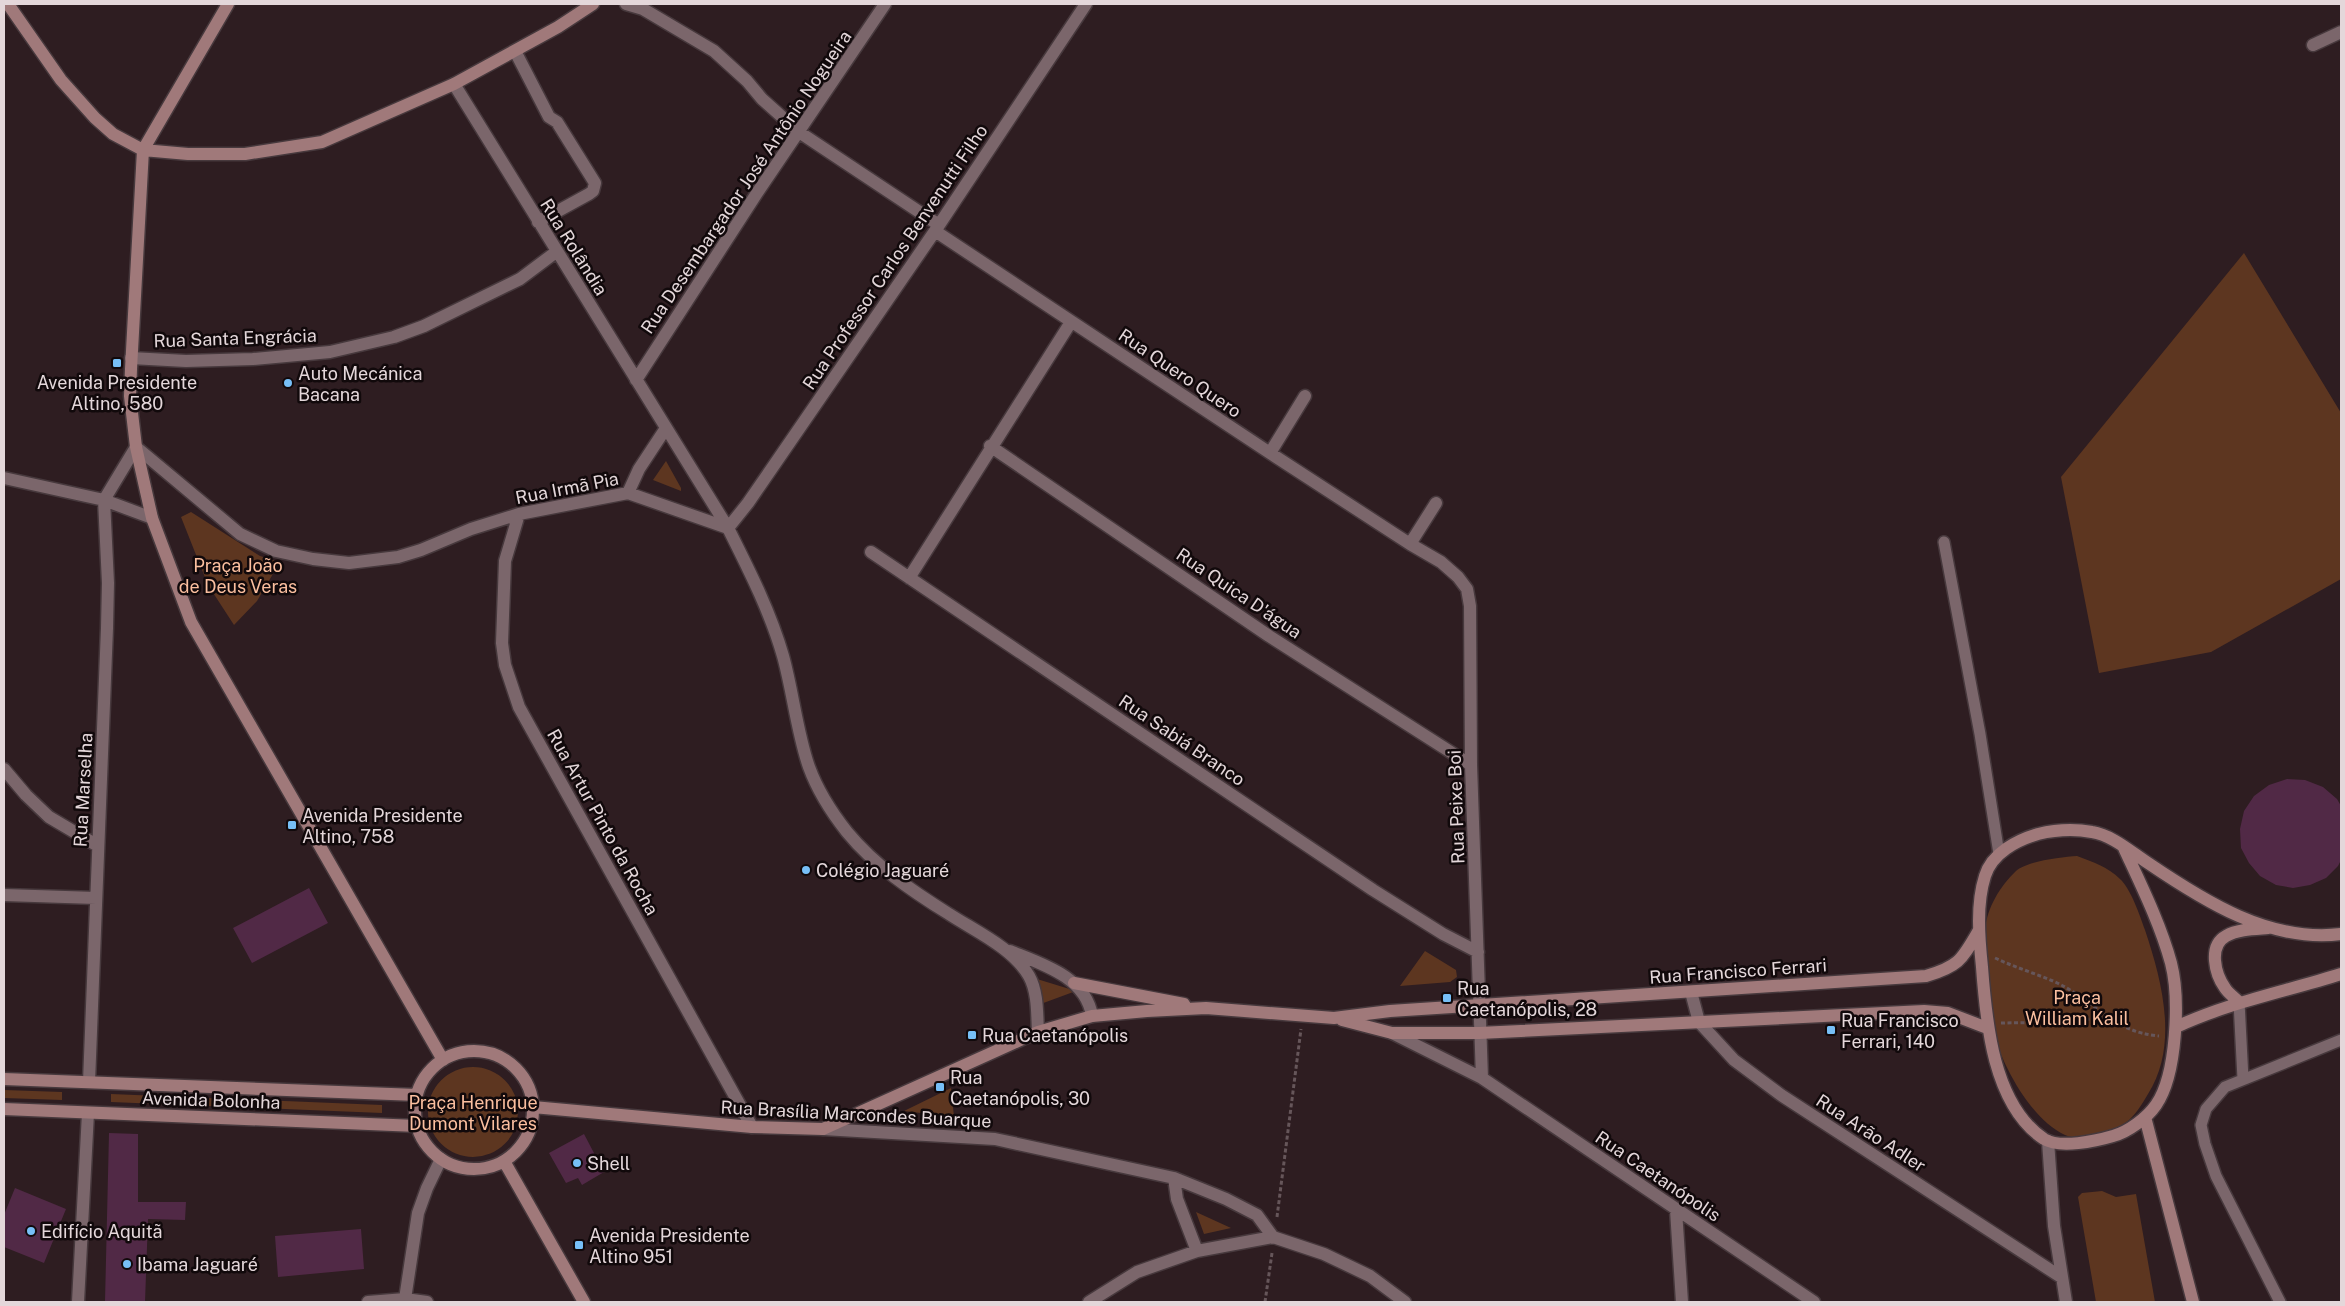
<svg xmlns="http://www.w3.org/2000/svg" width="2345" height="1306" font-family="'Public Sans',sans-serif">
<rect width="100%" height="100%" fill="#2e1d21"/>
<path fill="#5d3620" d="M2244,253L2341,413V579L2211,652L2099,673L2061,477Z
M666,461L681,488V491L653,480Z
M191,512L260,556L280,562L257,601L234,625L208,585L181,517Z
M2077,856C2093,862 2108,867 2120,879C2131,889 2140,916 2145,930C2162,981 2179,1045 2148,1094C2134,1118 2128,1125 2101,1134C2090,1137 2076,1140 2065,1135C2030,1119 2001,1063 1992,1028C1988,1011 1989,990 1988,972C1987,958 1984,943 1985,930C1987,908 2000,886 2016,871C2027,861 2062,857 2077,856Z
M1425,951L1456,970L1457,977L1450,982L1400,986Z
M1037,979L1076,991L1038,1005Z
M428 1112a45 45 0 1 1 90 0a45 45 0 1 1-90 0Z
M951,1088L954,1117L904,1111Z
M4,1090L62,1092V1100L4,1098Z
M111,1094L382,1105V1113L111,1102Z
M2102,1191L2116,1197L2136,1194L2155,1302H2096L2078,1197L2082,1193Z
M1196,1212L1231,1228L1204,1234Z"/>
<path fill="#512946" d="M2287,779L2305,780L2323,787L2337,799L2341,806V860L2338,866L2326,878L2310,885L2293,888L2276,885L2260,876L2249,863L2241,848L2240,829L2244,811L2254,796L2269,785Z
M309,888L328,923L252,963L233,928Z
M109,1133L138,1134V1202H186L185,1220L148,1219L145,1302H105Z
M584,1134L604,1172L582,1185L578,1178L566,1183L549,1153Z
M15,1188L66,1209L44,1263L4,1247V1215Z
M361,1229L364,1269L278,1277L275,1236Z"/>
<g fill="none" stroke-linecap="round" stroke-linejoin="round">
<defs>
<path id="lane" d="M1944,542L1980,734L1999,854
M2239,1002L2243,1079
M2280,1302L2216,1176L2205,1144L2201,1125L2206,1109L2225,1087L2341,1040"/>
<path id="street" d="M626,4L643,9L714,51L747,81L762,99L799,132L939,225
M2313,45L2341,32
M515,51L549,117L557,122L595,183L593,191L589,194L538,222
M454,84L728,528L748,503L935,231L1086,4
M935,231L1270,453L1410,544L1441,562L1458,577L1467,589L1470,606L1471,765L1482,1078
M131,358L186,361L253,359L330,352L394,337L424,326L520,279L556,252
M636,380L757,193L885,4
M990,446L1269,636L1471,765
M1270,453L1305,396
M4,478L104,500L152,518
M628,493L639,469L666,428
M104,500L136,447L240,534L276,551L313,559L349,563L398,557L421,550L471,529L519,514L628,493L728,528C749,570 770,611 783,656C793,692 797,733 809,767C817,789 832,813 847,832C875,866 912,891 949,914C975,931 1013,948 1029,976C1038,992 1037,1014 1038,1032
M519,514L505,561L502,643L505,665L519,707L752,1127
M1410,544L1436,503
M871,552L1373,890L1443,934L1478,952
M909,578L1071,322
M4,769L26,795L49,817L98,846
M4,895L96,898
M1010,951C1042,964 1086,977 1092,1016
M1691,992L1699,1022L1734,1060L1781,1095L2061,1277
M1392,1033L1482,1078L1814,1302
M89,1082L107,628L108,583L104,500
M823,1129L995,1139L1174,1178L1226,1199L1257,1215L1273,1237
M2048,1141L2054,1226L2066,1302
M1174,1178L1177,1199L1197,1251
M1676,1210L1682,1302
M405,1299L418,1213L427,1188L441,1159
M78,1302L88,1113
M368,1302L405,1299L427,1302
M1089,1302L1137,1272L1197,1251L1273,1237L1324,1254L1370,1276L1405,1302"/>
<path id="secondary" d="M8,4L61,80L95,118L113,134L143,150L188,154H245L322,142L454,84L558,27L593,4
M228,4L143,150L131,369L130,396L136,447L152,518L191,622L443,1060
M2124,848C2141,885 2160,923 2171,963C2180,998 2177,1075 2156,1105C2147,1118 2128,1132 2113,1136C2096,1141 2060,1149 2044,1139C1993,1105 1986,1022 1982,967C1979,938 1976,904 1985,876C1992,853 2017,840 2038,834C2055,830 2075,829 2092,832C2112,835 2131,852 2148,863C2204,901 2270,943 2341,934
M1074,983L1184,1004
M2239,1002C2234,997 2228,993 2225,988C2215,974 2208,946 2226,936C2238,929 2255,929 2268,928
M1342,1020L1392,1033H1479L1924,1011L1948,1013L1987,1028
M2176,1027C2230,1002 2284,992 2341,974
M415 1110a59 59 0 1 1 118 0a59 59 0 1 1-118 0Z
M4,1079L417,1095
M533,1107L752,1127L823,1129L1038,1032L1092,1016L1147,1011L1206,1008L1334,1018L1390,1011L1926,976C1960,966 1962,959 1979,930
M4,1109L417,1126
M2145,1117L2193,1302
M504,1161L584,1302"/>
</defs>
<use href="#lane" stroke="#47393d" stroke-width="14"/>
<use href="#street" stroke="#47393d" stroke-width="15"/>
<use href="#secondary" stroke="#47393d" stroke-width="15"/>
<path stroke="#66565a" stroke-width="3" stroke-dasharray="4 2.5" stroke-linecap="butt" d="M1995,958C2014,967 2034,973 2053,981C2094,999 2111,1032 2159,1036
M2001,1023L2065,1022L2107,1017
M1277,1217L1301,1029
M1265,1302L1272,1253"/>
<use href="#lane" stroke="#7b666b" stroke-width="11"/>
<use href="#street" stroke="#7b666b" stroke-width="12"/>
<use href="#secondary" stroke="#a0797a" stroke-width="12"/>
</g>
<g fill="#77bff7" stroke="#11090b" stroke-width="2">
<rect x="112" y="358" width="10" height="10" rx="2.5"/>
<circle cx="288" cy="383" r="5"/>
<rect x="287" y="820" width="10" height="10" rx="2.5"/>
<circle cx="806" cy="870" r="5"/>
<rect x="1442" y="993" width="10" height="10" rx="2.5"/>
<rect x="1826" y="1025" width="10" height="10" rx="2.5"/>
<rect x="967" y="1030" width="10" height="10" rx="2.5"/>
<rect x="935" y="1082" width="10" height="10" rx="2.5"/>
<circle cx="577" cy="1163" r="5"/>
<circle cx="31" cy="1231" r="5"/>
<rect x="574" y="1240" width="10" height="10" rx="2.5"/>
<circle cx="127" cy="1264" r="5"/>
</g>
<g text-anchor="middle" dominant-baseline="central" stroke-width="5" stroke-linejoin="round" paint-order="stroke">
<g font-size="18" fill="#e4d7da" stroke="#11090b">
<text transform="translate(746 182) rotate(-56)">Rua Desembargador José Antônio Nogueira</text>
<text transform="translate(574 247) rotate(58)">Rua Rolândia</text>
<text transform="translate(895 257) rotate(-56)">Rua Professor Carlos Benvenutti Filho</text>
<text transform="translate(235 338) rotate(-2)">Rua Santa Engrácia</text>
<text transform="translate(1180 373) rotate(34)">Rua Quero Quero</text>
<text transform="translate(567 488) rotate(-11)">Rua Irmã Pia</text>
<text transform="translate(1239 593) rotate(34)">Rua Quica D'água</text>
<text transform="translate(1182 740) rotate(34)">Rua Sabiá Branco</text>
<text transform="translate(83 790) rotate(-87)">Rua Marselha</text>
<text transform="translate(1456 807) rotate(-92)">Rua Peixe Boi</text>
<text transform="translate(603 822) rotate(61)">Rua Artur Pinto da Rocha</text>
<text transform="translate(1738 971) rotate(-4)">Rua Francisco Ferrari</text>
<text transform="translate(211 1100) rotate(2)">Avenida Bolonha</text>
<text transform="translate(856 1114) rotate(3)">Rua Brasília Marcondes Buarque</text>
<text transform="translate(1871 1133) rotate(33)">Rua Arão Adler</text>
<text transform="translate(1658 1176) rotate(34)">Rua Caetanópolis</text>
</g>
<g font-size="18" fill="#e4d7da" stroke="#11090b" text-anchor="start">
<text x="298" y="373">Auto Mecánica<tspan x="298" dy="21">Bacana</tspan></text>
<text x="117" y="382" text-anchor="middle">Avenida Presidente<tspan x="117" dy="21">Altino, 580</tspan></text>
<text x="302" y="815">Avenida Presidente<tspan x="302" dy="21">Altino, 758</tspan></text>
<text x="816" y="870">Colégio Jaguaré</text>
<text x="1457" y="988">Rua<tspan x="1457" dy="21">Caetanópolis, 28</tspan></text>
<text x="1841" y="1020">Rua Francisco<tspan x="1841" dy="21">Ferrari, 140</tspan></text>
<text x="982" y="1035">Rua Caetanópolis</text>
<text x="950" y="1077">Rua<tspan x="950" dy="21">Caetanópolis, 30</tspan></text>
<text x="587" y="1163">Shell</text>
<text x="41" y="1231">Edifício Aquitã</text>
<text x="589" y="1235">Avenida Presidente<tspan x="589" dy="21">Altino 951</tspan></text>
<text x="137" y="1264">Ibama Jaguaré</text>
</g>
<g font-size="18" fill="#fbbf9f" stroke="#11090b">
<text x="238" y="565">Praça João<tspan x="238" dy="21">de Deus Veras</tspan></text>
<text x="2077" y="997">Praça<tspan x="2077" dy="21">William Kalil</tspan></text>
<text x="473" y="1102">Praça Henrique<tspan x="473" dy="21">Dumont Vilares</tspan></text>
</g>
</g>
<rect width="2345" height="1306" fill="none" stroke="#e4d7da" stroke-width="10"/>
</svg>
